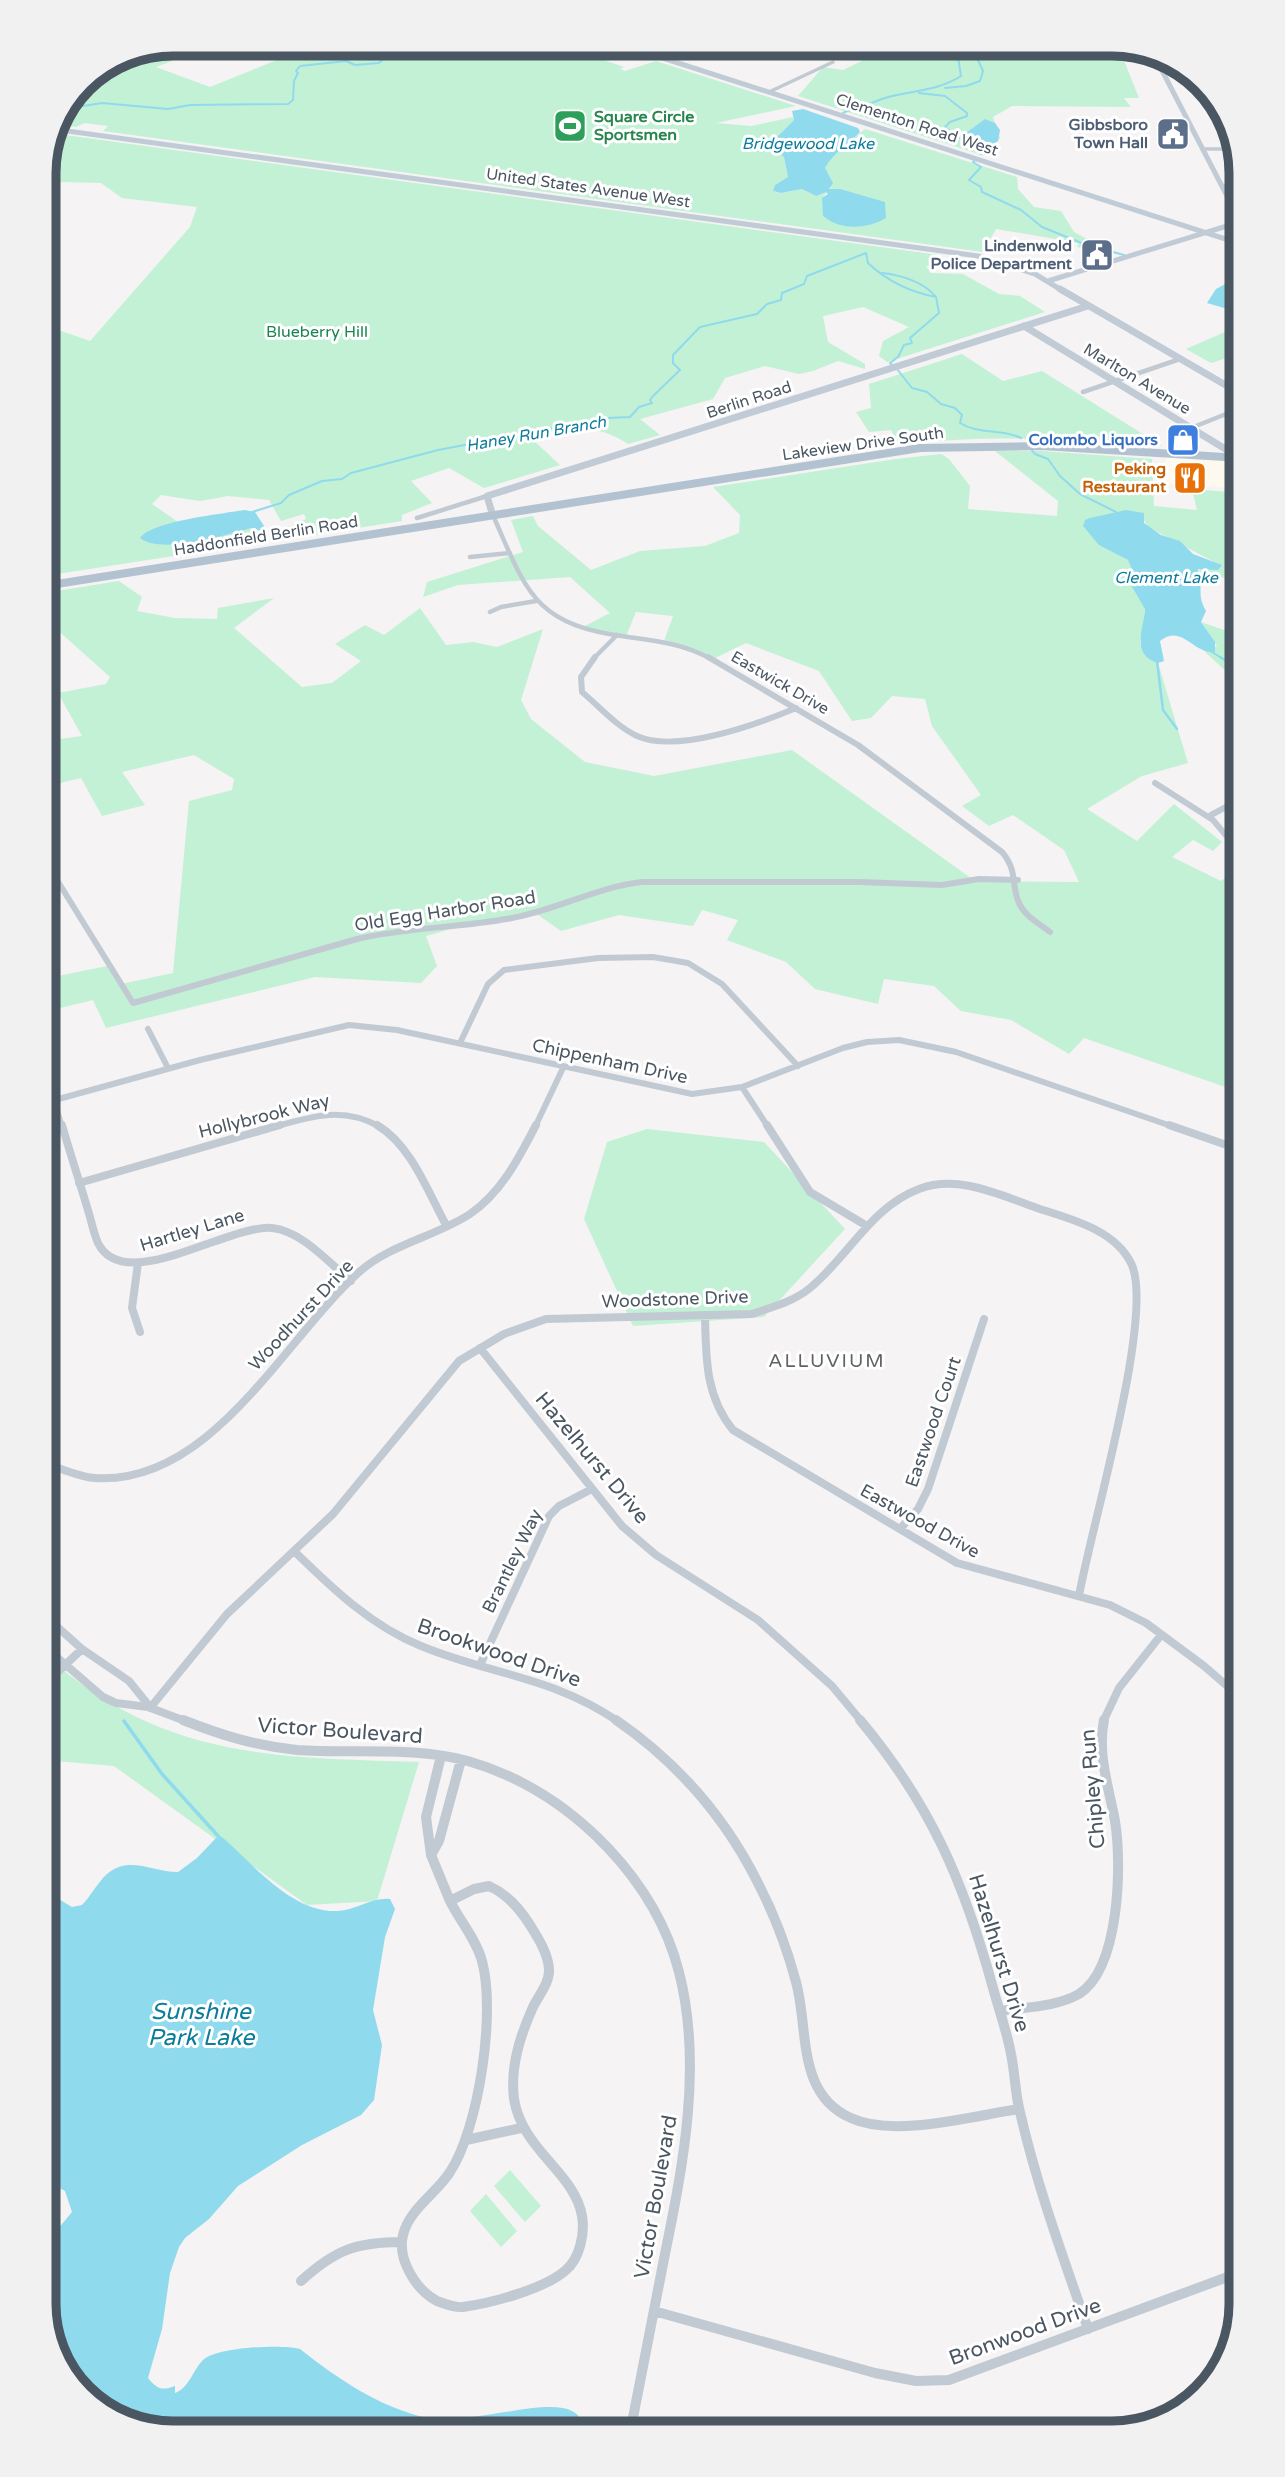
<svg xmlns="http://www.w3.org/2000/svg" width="1285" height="2477" font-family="'Varela Round',sans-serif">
<rect width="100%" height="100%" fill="#f5f3f3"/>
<path fill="#fdf9ef" d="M1165,452L1235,457L1241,463V489L1166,483Z"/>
<path fill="#c3f1d5" d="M173,44H186L201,50L156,67L210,87L317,44H557L624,67L620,69L625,71L656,61L796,106L716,123L751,126L793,117L794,120L774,140L757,145L753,150L773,149L784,157L788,177L775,185L774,192L782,193L802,189L816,196L823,191L827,192L823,197L827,219L831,190L825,168L830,159L865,129L1017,177L1018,189L1034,207L1061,211L1074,232L1103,248L1100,252L1077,247L1079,243L996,229L983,252L103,131L108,126L85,123L76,127L62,125L82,81L124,53Z
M784,44H1121L1142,51L1145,57L1123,58L1139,98H1124L1131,107L1012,106L993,117L1000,138L985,156L798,96L823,67L843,70L872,56L842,45L811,58L781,53Z
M58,134L939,255L934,266H926L931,273L963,274L999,294L1020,296L1045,312L887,362L879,356L883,341L909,327L863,307L823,316L828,342L865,364V369L838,361L813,371L799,374L765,366L725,378L713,399L640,419L660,435L628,444C594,422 568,428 530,437L560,465L484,488L449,468L411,481L432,503L402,515V521L294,538L281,530L306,519L304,514L281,521L269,500L228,496L200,501L161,495L152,504L178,522L247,510L266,529L204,544L206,551L44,576V325L90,341L190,227L197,207L122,198L101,183L61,182L44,185V165Z
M1241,325V358L1236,355L1211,363L1186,349Z
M962,354L1003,381L1042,371L1162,446C1073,439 987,434 899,445L891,430L869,432L856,412L871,408L869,384Z
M995,451H1042L1152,459L1154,506L1197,510L1192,489L1241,493V577L1201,578L1199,568L1220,565L1148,527L1139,512L1096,541L1129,561L1145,609L1140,643L1158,663L1188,763L1142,776L1087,809L1137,841L1174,804L1222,842L1213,851L1193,840L1172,857L1221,881L1241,866V1076L1231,1089L1084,1038L1069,1054L1011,1020L961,1011L934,986L884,979L878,1004L815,989L786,962L727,940L738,920L702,910L693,926L619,915L561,931L534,912L458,927L426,936L437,966L421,983L315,977L106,1028L93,1000L44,1012V968L53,977L112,965L121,984L173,973L189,801L232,790L234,779L194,755L122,772L145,805L102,816L81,778L44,787V759L46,758L44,741L82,736L58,693L106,684L110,677L44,618V593L119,581L142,597L137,611L175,618L217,619L218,608L274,598L234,628L302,687L332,683L361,661L335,644L365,625L384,635L420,608L446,645L473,642L497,647L543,629L521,700L531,719L585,762L654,776L792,750L975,881L1079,882L1064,850L1013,815L989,826L962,806L981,795L932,726L925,699L892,696L871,718L852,721L819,671L746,643L711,660L664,641L673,616L636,612L626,636L579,629L610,613L570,577L458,585L423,597L427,582L523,552L511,520L533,516L538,526L591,570L640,551L705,546L739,533L740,515L713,487L896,459L941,454L949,459L970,486L968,509L1057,516L1058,501Z
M1201,622L1241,636V685L1205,652L1217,646Z
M647,1129L764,1142L845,1229L764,1317L633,1326L584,1219L607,1142Z
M44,1654C162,1759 270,1757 419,1762L377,1901L307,1905L114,1766L44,1760Z
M510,2170L541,2206L525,2222L494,2186Z
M486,2194L517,2231L501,2247L470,2211Z"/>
<path fill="#90daee" d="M803,109L858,128L860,132C849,144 833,153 825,168L833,183L829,189H840L885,202L886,218C867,229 841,231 823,216L822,198L828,194L826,192L816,196L802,189L781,193L773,191L775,185L788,177L784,157L775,150L759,152L752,149L757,145L774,140L794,120L792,111Z
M985,119L995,123L1000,130L998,141L985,150L970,142L963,135Z
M1231,281L1241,282V313L1207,303L1216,289Z
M244,510L255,512L266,529L262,531L251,528C226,535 161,555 140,538C152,521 222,514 244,510Z
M1126,510L1144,513V523L1161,535L1180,541L1193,554L1222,565L1218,570L1198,569C1204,588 1196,594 1206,611L1201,622L1215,642V652C1194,655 1182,623 1160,641L1164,661L1158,663C1130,655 1144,627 1145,609L1131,585L1133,572L1128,560L1099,545L1083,526L1085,520L1090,518Z
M222,1837C254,1865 292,1913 338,1911C356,1910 373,1897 390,1899L395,1909L385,1937L373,2010L382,2045L374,2100L361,2115L302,2145L238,2186L209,2219L185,2238L179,2247L170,2273L162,2329L148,2378C157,2389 162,2391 175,2386V2393C189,2388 193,2370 203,2360C216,2347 283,2344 300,2349C338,2379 379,2407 427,2418C467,2426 545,2397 572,2411C581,2415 583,2425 586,2433H166L154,2421L134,2422L101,2411L54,2354L44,2304V2262L57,2230L72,2212L65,2191L44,2180V1915L52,1900L57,1898L72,1907L82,1905C91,1896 97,1883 107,1874C129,1855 152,1872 178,1872L197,1858L216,1838Z"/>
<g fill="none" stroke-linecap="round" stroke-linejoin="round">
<path stroke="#90daee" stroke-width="2" d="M945,88L966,86L980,81L983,71L978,60L962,53
M919,93L945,96L967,113V116L950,122L945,127L981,154
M70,108L102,103L168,109L190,105L288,104L293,100L294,81L298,73L296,71L300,66L346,61L355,65L379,63L394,49L389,44
M843,113C851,108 861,109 868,105C897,89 932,95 961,76L958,57L964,50L977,44
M975,160L973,162L981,167L969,180L981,187L982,192L1021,210L1042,227L1084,244L1124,255
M882,273C901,275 924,282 936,297
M892,365L890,363L898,357L904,345L912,343L910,338L939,313L936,297
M897,369L912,388L927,392L941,404L955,408L962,415L960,423C979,435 1002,428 1021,438
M1031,449L1035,454L1048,459L1060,476L1080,494L1116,512
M252,512L281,503L289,495L322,481L342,479L351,473L438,450L607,418L630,417L639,407L652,403L650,400L653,396L680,370L673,363V355L700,327L757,314L767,304L781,300L782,293L804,284L807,276L866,253L868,263C887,281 910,292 936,297
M1212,652L1223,659"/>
<path stroke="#90daee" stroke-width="2.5" d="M1220,657L1241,670
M1157,661L1163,710L1177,729"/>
<path stroke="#90daee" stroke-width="3.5" d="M124,1721L162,1774L219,1837"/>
<path stroke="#c1cad2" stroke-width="3.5" d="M769,92L833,62
M1202,149H1236
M1220,184L1241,195"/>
<path stroke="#c1cad2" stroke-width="4.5" d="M1083,392L1180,359
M1191,428L1241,408
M492,513C527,592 533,625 628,637C658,641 684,644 711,659
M417,518L487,496
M470,557L510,553
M490,612L501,607L536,601
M593,659L617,635"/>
<path stroke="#c1cad2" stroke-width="6" d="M595,657L581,677L582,692C600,707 616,726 637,736C677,754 758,724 796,708
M708,657L858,745L1002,852C1019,872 1010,886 1020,905C1026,917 1040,924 1050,932
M1237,698L1241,699
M1155,783L1213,820L1241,853
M1211,815L1241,799
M44,859L133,1003L357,939C408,927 461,928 512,918C557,910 597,887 642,882H859L942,885L979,879L1018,880
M148,1029L168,1068
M460,1043L488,984L504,970L598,958L653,957L688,963L722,984L798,1066
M742,1087L768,1127
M54,1100L62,1127
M44,1103L200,1060L349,1025L397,1030L692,1094L742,1087L843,1048L867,1042L899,1040L956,1052L1174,1127
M274,1127C312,1116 344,1106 380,1127
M535,1127L563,1068"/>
<path stroke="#c1cad2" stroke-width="8" d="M62,1125C70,1153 79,1180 87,1207C91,1219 93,1232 98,1243C124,1296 228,1224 272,1228C302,1231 329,1263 351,1281
M377,1125C411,1145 428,1192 446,1225
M767,1125L810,1192L867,1226
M1169,1125L1241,1150
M79,1183L280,1125
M138,1263L132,1308L140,1332
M705,1315C706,1357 705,1396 733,1430L957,1563L1110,1605L1146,1623L1204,1666L1241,1698
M480,1348L622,1526L656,1555L758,1620L832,1686L862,1722
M44,1463C60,1468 79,1477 95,1478C211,1485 283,1341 358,1273C390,1244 435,1237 470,1214C501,1193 519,1158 536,1125
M900,1529L918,1509L928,1489L984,1319
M294,1551C332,1588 371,1626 421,1646C491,1675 552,1676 619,1722
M44,1615L82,1649L129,1681L150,1707
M44,1646L103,1697L116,1703L148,1707L188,1722
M480,1665L549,1516L559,1506L592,1489
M44,1685L82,1649
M150,1708L227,1614L333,1514L459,1361L504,1334L546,1319L752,1314C772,1307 793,1302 810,1288C848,1257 871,1207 919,1189C958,1174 1000,1195 1037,1208C1070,1219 1114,1229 1131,1263C1156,1312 1090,1531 1079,1596
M1103,1722L1119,1688L1161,1635"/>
<path stroke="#c1cad2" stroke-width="10" d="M183,1720C221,1735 256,1746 297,1750C353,1754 413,1746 468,1761C523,1777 569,1807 608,1848C641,1883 667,1925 679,1972C703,2066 683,2166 664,2259C653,2317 641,2375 630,2433
M616,1720C677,1762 725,1817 758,1883C774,1914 787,1948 796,1982C809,2029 796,2094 851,2118C894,2138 972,2116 1019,2109
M860,1720C931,1805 964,1882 993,1988C999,2010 1007,2032 1011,2054C1015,2073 1015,2093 1020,2112C1037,2186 1063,2257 1088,2329
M441,1756L426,1817L431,1855L439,1841L461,1760
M431,1855L450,1901
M489,1886C507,1894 520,1909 530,1925C538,1938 548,1953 549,1969C550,1982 539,1995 533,2007C520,2036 510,2067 514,2099C522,2150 575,2173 582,2216C585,2233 580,2258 566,2270C545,2289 491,2303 463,2307C455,2308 445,2304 437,2301C416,2290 397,2259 403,2235C409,2209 437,2193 450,2172C479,2128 496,2012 482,1961C476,1939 460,1921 450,1901L474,1889Z
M1000,2011C1026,2007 1056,2007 1079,1994C1120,1968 1122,1864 1115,1821C1109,1788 1097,1754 1104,1720
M466,2140L521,2128
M301,2281C335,2250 356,2242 402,2242
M654,2311L875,2373L916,2381L949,2380L1241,2272"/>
<path stroke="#c1cbd6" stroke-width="5" d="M619,44L1241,244
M1154,55L1241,223
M60,130L978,256L1035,274L1063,291
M1048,281L1240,222"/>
<path stroke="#c1cbd6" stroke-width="7" d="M1060,289L1241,394
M1024,326L1227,450L1241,463
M492,513L487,496L1088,306"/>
<path stroke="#b3c2d1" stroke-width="8" d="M44,586L920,448L1041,446L1241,458"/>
</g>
<defs>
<symbol id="stadium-square" viewBox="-11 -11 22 22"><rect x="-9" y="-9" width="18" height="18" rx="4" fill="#2e9e5b" stroke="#fff"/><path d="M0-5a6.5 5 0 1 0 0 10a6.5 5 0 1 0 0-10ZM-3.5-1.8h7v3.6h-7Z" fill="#fff"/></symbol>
<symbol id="civic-square" viewBox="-11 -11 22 22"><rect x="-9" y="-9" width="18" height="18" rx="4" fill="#5c6f8a" stroke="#fff"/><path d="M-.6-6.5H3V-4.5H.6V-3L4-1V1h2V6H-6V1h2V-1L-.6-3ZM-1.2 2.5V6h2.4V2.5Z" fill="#fff"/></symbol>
<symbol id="shop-square" viewBox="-11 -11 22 22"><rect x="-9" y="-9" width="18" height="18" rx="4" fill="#3f7fe0" stroke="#fff"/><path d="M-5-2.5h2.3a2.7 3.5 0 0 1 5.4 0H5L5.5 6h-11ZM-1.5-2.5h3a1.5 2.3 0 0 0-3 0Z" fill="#fff"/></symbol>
<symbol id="restaurant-square" viewBox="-11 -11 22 22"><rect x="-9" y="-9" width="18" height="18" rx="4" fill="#e8710a" stroke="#fff"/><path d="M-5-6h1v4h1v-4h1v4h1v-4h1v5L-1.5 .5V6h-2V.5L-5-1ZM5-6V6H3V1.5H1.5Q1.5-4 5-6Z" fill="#fff"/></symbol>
</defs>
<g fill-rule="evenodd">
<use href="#stadium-square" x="551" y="107" width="38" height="38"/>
<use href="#civic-square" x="1154" y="115" width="38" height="38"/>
<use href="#civic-square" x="1078" y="236" width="38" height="38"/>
<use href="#shop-square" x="1164" y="421" width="38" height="38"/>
<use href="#restaurant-square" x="1171" y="459" width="38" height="38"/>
</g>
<g text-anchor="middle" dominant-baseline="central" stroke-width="6" stroke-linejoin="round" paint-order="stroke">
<g font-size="16" font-weight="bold" fill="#27864d" stroke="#fff" text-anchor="start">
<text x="594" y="117">Square Circle<tspan x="594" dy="18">Sportsmen</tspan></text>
</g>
<g font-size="16" fill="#4a5661" stroke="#fff">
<text transform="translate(917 125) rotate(18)">Clementon Road West</text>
<text transform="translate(588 188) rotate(8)">United States Avenue West</text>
<text transform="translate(1137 379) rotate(31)">Marlton Avenue</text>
<text transform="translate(749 400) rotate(-18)">Berlin Road</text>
<text transform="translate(863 444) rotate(-8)">Lakeview Drive South</text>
<text transform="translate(266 536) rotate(-9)">Haddonfield Berlin Road</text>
<text transform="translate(780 683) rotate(30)">Eastwick Drive</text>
</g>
<g font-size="16" font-weight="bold" fill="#4e5e75" stroke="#fff" text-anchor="end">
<text x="1148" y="125">Gibbsboro<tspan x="1148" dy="18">Town Hall</tspan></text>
<text x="1072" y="246">Lindenwold<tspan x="1072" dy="18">Police Department</tspan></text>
</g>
<g font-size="16" font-style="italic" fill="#0c7c9b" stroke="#fff">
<text x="808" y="144">Bridgewood Lake</text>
<text transform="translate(536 434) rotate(-10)">Haney Run Branch</text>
<text x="1166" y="578">Clement Lake</text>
</g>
<g font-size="16" fill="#17864f" stroke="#fff">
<text x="317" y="332">Blueberry Hill</text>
</g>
<g font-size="16" font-weight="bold" fill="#366cbe" stroke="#fff" text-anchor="end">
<text x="1158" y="440">Colombo Liquors</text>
</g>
<g font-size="16" font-weight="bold" fill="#c56008" stroke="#fff" text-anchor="end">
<text x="1166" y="469">Peking<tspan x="1166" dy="18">Restaurant</tspan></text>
</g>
<g font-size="18" fill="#4a5661" stroke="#fff">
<text transform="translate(445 911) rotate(-9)">Old Egg Harbor Road</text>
<text transform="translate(610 1061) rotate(12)">Chippenham Drive</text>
<text transform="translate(264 1116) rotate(-14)">Hollybrook Way</text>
<text transform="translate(192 1230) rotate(-17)">Hartley Lane</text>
<text transform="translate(675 1299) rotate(-2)">Woodstone Drive</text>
<text transform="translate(301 1315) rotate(-47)">Woodhurst Drive</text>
<text transform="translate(933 1422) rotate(-71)">Eastwood Court</text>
<text transform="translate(920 1521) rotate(29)">Eastwood Drive</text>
<text transform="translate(512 1561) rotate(-64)">Brantley Way</text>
</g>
<g font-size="19" letter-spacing="2" fill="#5f6368" stroke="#fff">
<text x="827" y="1361">ALLUVIUM</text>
</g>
<g font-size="21" fill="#4a5661" stroke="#fff">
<text transform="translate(592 1458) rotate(50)">Hazelhurst Drive</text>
<text transform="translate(499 1653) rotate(19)">Brookwood Drive</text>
<text transform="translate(340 1731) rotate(4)">Victor Boulevard</text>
<text transform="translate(1093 1789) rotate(-95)">Chipley Run</text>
<text transform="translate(999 1953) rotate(73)">Hazelhurst Drive</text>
<text transform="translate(656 2197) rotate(-80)">Victor Boulevard</text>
<text transform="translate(1025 2332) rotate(-20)">Bronwood Drive</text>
</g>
<g font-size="23" font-style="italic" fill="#0c7c9b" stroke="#fff">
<text x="201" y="2012">Sunshine<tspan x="201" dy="26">Park Lake</tspan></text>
</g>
</g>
<path d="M0 0H1285V2477H0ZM173 56H1112A117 117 0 0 1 1229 173V2304A117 117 0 0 1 1112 2421H173A117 117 0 0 1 56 2304V173A117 117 0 0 1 173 56Z" fill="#f1f1f2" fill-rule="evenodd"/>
<path fill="none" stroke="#4a5661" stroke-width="9" d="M173 56H1112A117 117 0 0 1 1229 173V2304A117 117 0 0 1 1112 2421H173A117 117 0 0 1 56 2304V173A117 117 0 0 1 173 56Z"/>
</svg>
